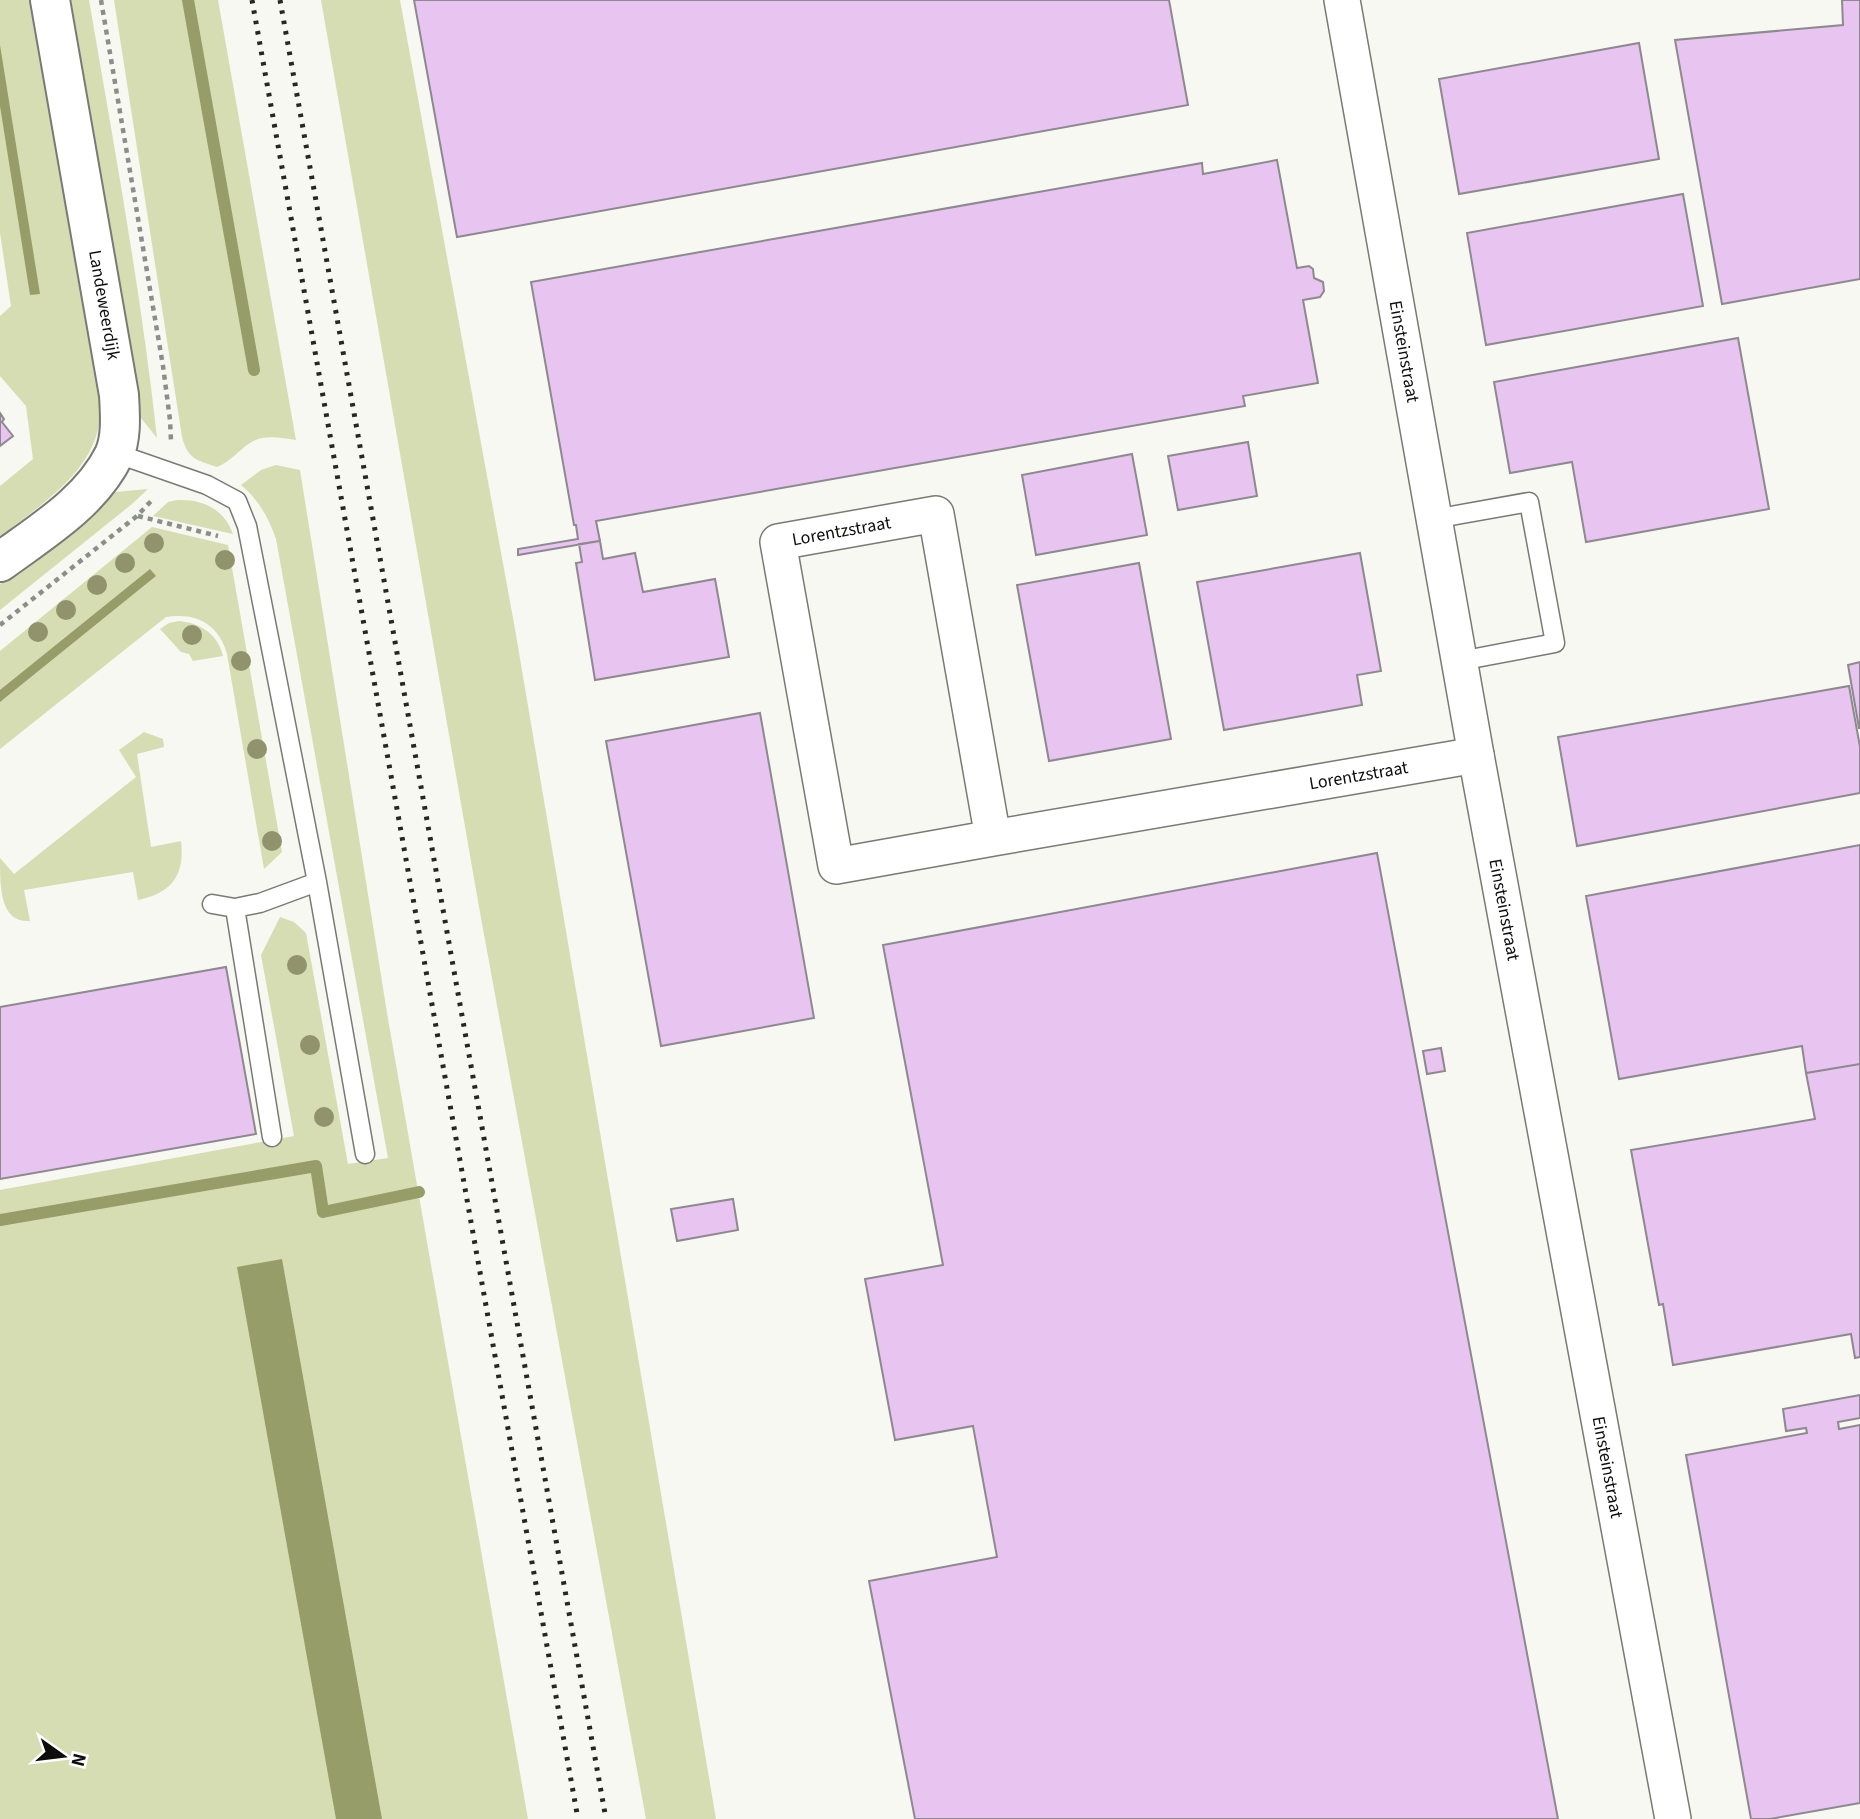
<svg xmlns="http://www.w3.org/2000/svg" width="1860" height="1819" font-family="'Source Sans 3',sans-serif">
<rect width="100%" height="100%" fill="#f6f8f1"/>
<path fill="#d7ddb2" d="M0,0H33L101,407C100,470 44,501 0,537V486L33,459L26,406L0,376V316L11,306L0,233Z
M71,0H89C114,146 141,291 157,438L137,413L115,255Z
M114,0H218L296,440C281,438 263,434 250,443C238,451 230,462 217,467C196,460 188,459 182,437Z
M321,0H400L515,629L716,1819H646L479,907Z
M276,465L300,470L388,1019L528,1819H0V1190L294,1136L261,955L280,917L294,922L306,933L348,1164L388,1158L276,539C268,517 259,500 241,485L261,470Z
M148,489L132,504L0,610V584L73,525L102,496L115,492Z
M177,500C203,499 224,509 233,534L153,516L168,502Z
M152,527L228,545L282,852L264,869L227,654C219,624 196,612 166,617L0,749V651Z
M179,621C200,623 218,634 223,656L193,661L189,654L181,652L160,629L169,623Z
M144,732L163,739L164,747L137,754L151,847L181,841C185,875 172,893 138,900L133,872L24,890L30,921C0,923 0,888 0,858L14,874L136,777L119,750Z"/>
<path fill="#979d69" d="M0,45L40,294L30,295L0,106Z
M150,569L156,576L0,702V690Z
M282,1259L382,1819H336L237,1267Z"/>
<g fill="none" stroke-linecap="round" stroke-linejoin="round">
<path stroke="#979d69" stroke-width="12" d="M188,0L254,370
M0,1220L316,1166L323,1212L419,1192"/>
</g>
<path fill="#e8c4f1" stroke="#8d898e" stroke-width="2" d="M414,0H1169L1188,105L457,237Z
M1842,0H1860V279L1722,304L1675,40L1843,25Z
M1639,43L1659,159L1459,194L1439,79Z
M1277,160L1297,268L1309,266L1313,269L1314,278L1323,282L1324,291L1320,297L1303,300L1318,383L1243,396L1245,406L596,521L600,541L518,555V549L578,539L576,525H574L531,282L1202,163L1203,174Z
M1683,194L1703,306L1486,345L1467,233Z
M1738,338L1769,509L1586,542L1572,462L1510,473L1494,382Z
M0,413L4,419L2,422L13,436L0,446Z
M1248,442L1257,496L1178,510L1168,456Z
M1132,454L1147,535L1036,555L1022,475Z
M600,541L603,559L635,553L643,592L715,579L729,657L595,680L576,563L582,562L579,544Z
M1360,553L1381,671L1357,675L1362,705L1224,730L1197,582Z
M1139,563L1171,739L1049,761L1017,585Z
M1860,662V728H1859L1848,665Z
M1849,686L1860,747V793L1577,846L1558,737Z
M760,713L814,1018L661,1046L606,741Z
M1860,845V1064L1806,1073L1802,1046L1619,1079L1586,896Z
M1377,853L1558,1819H915L869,1581L997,1557L973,1426L895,1440L865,1279L943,1265L883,945Z
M226,967L256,1134L0,1179V1007Z
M1441,1048L1445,1071L1427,1074L1423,1051Z
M1860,1064V1357L1855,1358L1851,1334L1673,1365L1663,1304L1659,1305L1631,1150L1815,1119L1806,1073Z
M733,1199L738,1230L677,1241L671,1209Z
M1860,1395V1418L1838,1422L1839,1429L1860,1425V1803L1770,1819H1751L1686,1455L1807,1433L1806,1428L1786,1431L1783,1409Z"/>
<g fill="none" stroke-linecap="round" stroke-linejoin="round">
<defs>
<path id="lane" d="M115,453L207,485L237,501L247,526L317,882L260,903L235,908L212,904
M1434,519L1529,502L1555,643L1460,661
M317,882L365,1154
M235,908L272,1137"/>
<g id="street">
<path id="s1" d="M1342,0L1476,755L1673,1819"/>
<path id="s2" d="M993,838L836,866L778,542L936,514L993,838L1476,755"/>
</g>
<path id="secondary" d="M0,562C41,532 91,502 114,455C122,437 120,414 119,395L50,0"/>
</defs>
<use href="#lane" stroke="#797a74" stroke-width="21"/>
<use href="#street" stroke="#797a74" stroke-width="38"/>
<use href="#secondary" stroke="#797a74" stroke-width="42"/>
<path stroke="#8c8e89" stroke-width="4.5" stroke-dasharray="5 5" stroke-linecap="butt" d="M101,0L163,366L170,420L171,441
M138,516L218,536
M0,625L137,516L153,499"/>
<use href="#lane" stroke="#fff" stroke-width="18"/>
<use href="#street" stroke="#fff" stroke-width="35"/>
<use href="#secondary" stroke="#fff" stroke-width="38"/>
<path stroke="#262725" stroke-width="5" stroke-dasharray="3.5 7" stroke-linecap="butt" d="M252,0L578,1819
M280,0L606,1819"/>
</g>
<g fill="#90936c">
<circle cx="154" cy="543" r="10"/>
<circle cx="225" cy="560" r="10"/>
<circle cx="125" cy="563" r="10"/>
<circle cx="97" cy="585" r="10"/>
<circle cx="66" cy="610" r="10"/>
<circle cx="38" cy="632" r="10"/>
<circle cx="192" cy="635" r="10"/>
<circle cx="241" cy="661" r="10"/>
<circle cx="257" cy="749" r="10"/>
<circle cx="272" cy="841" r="10"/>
<circle cx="297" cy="965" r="10"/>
<circle cx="310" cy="1045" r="10"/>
<circle cx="324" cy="1117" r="10"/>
</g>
<g text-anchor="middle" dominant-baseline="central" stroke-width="6" stroke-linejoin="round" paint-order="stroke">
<g font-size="18" fill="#0d0e0c" stroke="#fff">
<text transform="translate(104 305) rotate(80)">Landeweerdijk</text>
<text stroke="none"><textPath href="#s1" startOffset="357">Einsteinstraat</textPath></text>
<text stroke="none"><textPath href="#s2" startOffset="553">Lorentzstraat</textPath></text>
<text stroke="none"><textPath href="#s2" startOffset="1349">Lorentzstraat</textPath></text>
<text stroke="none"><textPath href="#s1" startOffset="924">Einsteinstraat</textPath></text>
<text stroke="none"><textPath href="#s1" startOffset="1491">Einsteinstraat</textPath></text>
</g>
</g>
<g transform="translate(63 1756) rotate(104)" stroke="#ffffff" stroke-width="5" paint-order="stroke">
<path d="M0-5L12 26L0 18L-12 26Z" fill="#0d0e0c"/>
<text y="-10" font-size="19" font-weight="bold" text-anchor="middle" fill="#0d0e0c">N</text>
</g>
</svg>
